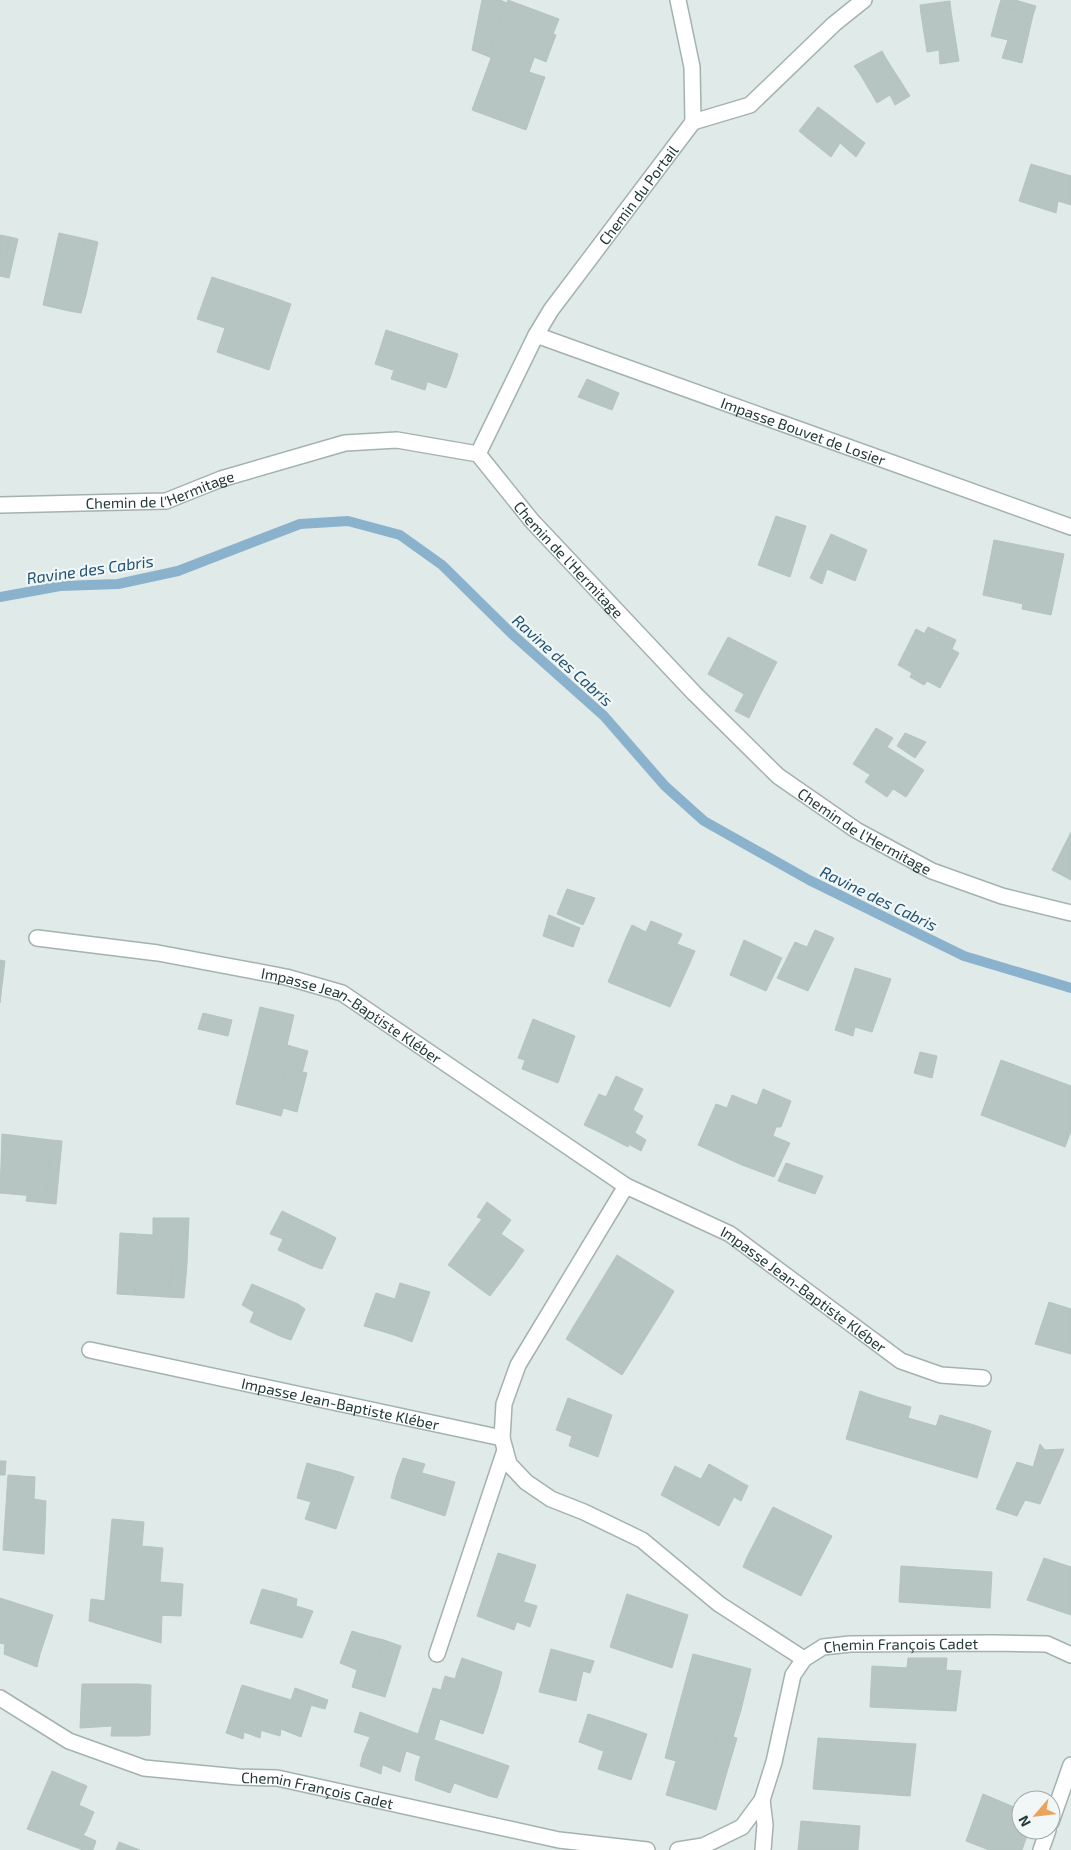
<svg xmlns="http://www.w3.org/2000/svg" width="1071" height="1850" font-family="'Exo 2',sans-serif">
<rect width="100%" height="100%" fill="#e0eae8"/>
<g fill="none" stroke-linecap="round" stroke-linejoin="round">
<path stroke="#8bb2cd" stroke-width="10" d="M0,597L60,586L118,584L178,571L300,524L348,521L400,535L442,565L512,634L604,716L665,786L704,821L809,880L964,956L1071,988"/>
</g>
<path fill="#b6c5c2" stroke="#b3c4c1" d="M482,0H500L507,3L487,56L472,50Z
M508,0L559,19L553,34L544,30L529,72L487,56Z
M1001,0H1015L1036,6L1033,15L999,6Z
M950,1L951,11L921,14L920,5Z
M999,6L1033,15L1022,63L1002,58L1008,40L991,36Z
M951,11L959,61L940,64L939,50L927,52L921,14Z
M544,30L556,35L546,62L534,57Z
M882,51L887,60L860,74L854,66Z
M491,58L535,74L521,110L532,113L526,130L472,110Z
M887,60L910,96L895,105L890,95L877,103L860,74Z
M535,74L545,77L532,113L521,110Z
M818,107L825,112L806,137L799,131Z
M825,112L865,143L856,157L840,143L831,157L806,137Z
M1031,164L1071,176V205L1058,201L1056,213L1019,201Z
M59,233L86,239L81,257L94,260L90,277L51,269Z
M0,235L10,237L6,257L0,255Z
M10,237L18,239L9,278L0,276V255L6,257Z
M86,239L98,242L94,260L81,257Z
M51,269L90,277L86,295L74,292L69,311L43,305Z
M212,277L275,298L259,345L275,351L269,370L217,352L225,328L197,319Z
M74,292L86,295L81,313L69,311Z
M275,298L291,304L275,351L259,345Z
M386,330L458,354L450,378L430,372L425,390L391,379L397,361L378,355Z
M378,355L397,361L393,370L375,364Z
M430,372L450,378L446,388L428,382Z
M587,379L619,393L612,410L578,397Z
M776,516L806,526L790,577L758,565Z
M831,534L867,550L855,581L827,569L822,584L810,578Z
M994,540L1064,554L1051,615L1022,609L1023,604L983,595Z
M928,627L956,640L952,649L924,634Z
M916,629L959,653L940,688L927,681L924,685L910,677L912,673L898,665Z
M728,637L777,662L762,691L749,685L744,694L708,674Z
M749,685L762,691L749,718L735,711Z
M876,728L893,738L887,747L924,770L906,797L853,764Z
M905,733L926,742L915,758L897,746Z
M870,775L893,789L887,797L865,782Z
M1071,832V880L1052,870Z
M567,889L595,898L583,925L557,914Z
M549,915L580,928L573,947L543,936Z
M651,921L682,934L677,944L695,951L689,965L626,938L632,925L646,932Z
M815,930L834,938L808,991L777,978L795,942L807,947Z
M626,938L689,965L670,1007L608,982Z
M744,940L782,958L766,991L730,975Z
M0,960L5,961L0,1003Z
M855,968L891,979L872,1032L855,1027L853,1036L835,1030Z
M260,1007L294,1015L287,1045L308,1051L302,1073L286,1068L280,1090L288,1092L281,1116L236,1104Z
M203,1013L232,1020L228,1036L198,1029Z
M533,1019L575,1036L558,1083L522,1069L525,1060L518,1058Z
M920,1052L937,1056L932,1078L914,1073Z
M1001,1060L1071,1086V1131L1065,1147L981,1115Z
M286,1068L307,1073L297,1112L283,1108L288,1092L280,1090Z
M616,1076L622,1079L599,1132L584,1125L599,1094L606,1097Z
M622,1079L643,1089L633,1110L643,1116L628,1147L599,1132Z
M763,1089L791,1101L781,1127H776L773,1136L790,1143L774,1177L742,1165L698,1145L716,1104L727,1108L732,1095L757,1105Z
M635,1133L646,1140L641,1151L630,1145Z
M2,1134L51,1140L46,1197L0,1193Z
M51,1140L62,1141L56,1204L26,1201L27,1196L46,1197Z
M786,1163L823,1176L815,1194L778,1181Z
M487,1202L511,1220L501,1234L524,1250L513,1266L504,1260L483,1291L448,1265L482,1219L477,1217Z
M282,1211L327,1233L313,1266L278,1250L283,1239L270,1234Z
M153,1218H189L187,1264L172,1263L170,1285L135,1283V1295L117,1294L120,1233L153,1235Z
M327,1233L336,1238L322,1269L313,1266Z
M617,1255L674,1291L664,1308L645,1296L615,1345L634,1356L622,1375L588,1353L597,1338L575,1324Z
M504,1260L513,1266L490,1296L483,1291Z
M172,1263L187,1264L184,1298L135,1295V1283L170,1285Z
M400,1283L430,1292L412,1342L397,1336L402,1321L386,1316L381,1331L364,1326L376,1293L395,1299Z
M252,1284L298,1304L282,1337L250,1322L254,1312L242,1305Z
M645,1296L664,1308L634,1356L615,1345Z
M1049,1302L1071,1309V1354L1035,1344Z
M298,1304L305,1309L291,1340L282,1337Z
M386,1316L402,1321L397,1336L381,1331Z
M575,1324L597,1338L588,1353L566,1339Z
M860,1391L877,1397L874,1408L908,1418L970,1436L974,1425L991,1431L977,1478L846,1439Z
M877,1397L911,1407L908,1418L874,1408Z
M568,1398L612,1415L598,1457L569,1446L572,1436L556,1430Z
M940,1415L974,1425L970,1436L936,1427Z
M1040,1444L1045,1450L1064,1449L1040,1504L1025,1500L1017,1516L996,1509L1017,1462L1033,1467Z
M403,1458L425,1464L418,1483L396,1477Z
M0,1461H6L5,1475H0Z
M307,1463L324,1468L319,1487L334,1493L340,1472L354,1477L336,1529L305,1519L311,1502L297,1498Z
M709,1464L748,1486L741,1501L734,1497L719,1526L661,1495L675,1466L701,1479Z
M324,1468L340,1472L334,1493L319,1487Z
M422,1473L455,1482L445,1516L391,1498L396,1477L418,1483Z
M8,1475L35,1477L34,1499L46,1501L44,1554L3,1550Z
M773,1507L832,1536L806,1586L795,1580L800,1568L774,1554L766,1568L747,1557Z
M112,1519L144,1522L142,1546L163,1548L157,1615L104,1610Z
M498,1553L536,1565L514,1630L477,1616Z
M774,1554L800,1568L795,1580L806,1586L801,1596L743,1567L747,1557L766,1568Z
M1044,1558L1071,1567V1615L1027,1600Z
M901,1566L992,1572L990,1608L899,1602Z
M160,1582L183,1584L181,1616L157,1615Z
M262,1589L278,1593L273,1609L257,1604Z
M278,1593L297,1599L296,1606L313,1611L302,1638L250,1623L257,1604L273,1609Z
M627,1594L688,1615L672,1668L610,1647Z
M0,1598L53,1615L40,1654L0,1643Z
M91,1599L105,1601L104,1610L162,1615L161,1643L89,1621Z
M524,1602L537,1606L530,1627L517,1622Z
M352,1631L368,1636L361,1655L377,1660L384,1640L401,1646L385,1697L352,1687L357,1670L340,1663Z
M368,1636L384,1640L377,1660L361,1655Z
M5,1644L40,1654L37,1667L4,1654Z
M551,1649L594,1661L590,1673L583,1671L576,1701L539,1692Z
M693,1654L751,1669L741,1710L728,1708L720,1733L675,1720Z
M462,1658L502,1672L498,1688L457,1672Z
M908,1658H947L946,1670L907,1668Z
M872,1666L961,1671L956,1711L870,1707Z
M457,1672L498,1688L483,1734L440,1719L434,1740L418,1734L433,1688L441,1690L445,1676L455,1679Z
M82,1684H138V1736H111L112,1726L80,1728Z
M138,1684L151,1685L150,1735L138,1736Z
M242,1685L311,1706L301,1737L281,1729L280,1736L230,1721Z
M295,1688L328,1700L325,1709L291,1700Z
M728,1708L741,1710L733,1737L720,1733Z
M360,1712L426,1737L420,1756L406,1751L400,1772L383,1765V1760L363,1754L370,1737L354,1732Z
M588,1714L613,1722L603,1751L579,1742Z
M675,1720L718,1733L710,1759L729,1765L716,1810L666,1795L676,1761L665,1758Z
M230,1721L261,1731L260,1738L244,1732L243,1739L226,1733Z
M613,1722L647,1734L631,1780L598,1769Z
M718,1733L737,1738L729,1765L710,1759Z
M426,1737L501,1763L489,1796L417,1769Z
M818,1738L916,1744L910,1796L813,1789Z
M363,1754L383,1760L381,1774L360,1766Z
M501,1763L509,1766L497,1798L489,1796Z
M417,1769L454,1783L450,1793L415,1780Z
M52,1771L87,1786L71,1824L86,1831L83,1835L96,1841L93,1850H83L27,1829Z
M983,1794L1021,1810V1830H1029L1022,1850H989L966,1841Z
M79,1805L94,1812L86,1831L71,1824Z
M801,1821L860,1826L858,1850H798Z
M119,1842L140,1850H116Z"/>
<g fill="none" stroke-linecap="round" stroke-linejoin="round">
<defs>
<g id="minor">
<path d="M678,0L692,67L693,122"/>
<path id="s1" d="M536,335L1071,527"/>
<path id="s2" d="M478,454L536,335L551,310L693,122L750,105L834,24L864,0"/>
<path id="s3" d="M0,505L166,501L221,479L345,443L397,440L478,454L532,521L694,693L778,776L856,830L932,871L1002,896L1071,913"/>
<path id="s4" d="M37,938L158,953L286,977L342,993L626,1186L730,1234L901,1361L941,1375L983,1378"/>
<path d="M626,1186L518,1365L504,1404L502,1438L509,1464L526,1482L551,1499L584,1512L642,1540L719,1604L804,1659"/>
<path id="s5" d="M90,1350L502,1438"/>
<path d="M437,1654L505,1450"/>
<path id="s6" d="M0,1698L69,1741L144,1768L238,1777L277,1778L559,1840L647,1850"/>
<path d="M762,1800L765,1825L763,1850"/>
<path d="M1051,1822L1071,1765"/>
<path id="s7" d="M678,1850L703,1846L742,1827L762,1800L774,1762L793,1675L804,1659L823,1647L850,1644L993,1643L1047,1644L1071,1655"/>
<path d="M1041,1850L1048,1830"/>
</g>
</defs>
<use href="#minor" stroke="#a3b2b0" stroke-width="18"/>
<use href="#minor" stroke="#fff" stroke-width="15"/>
</g>
<g text-anchor="middle" dominant-baseline="central" stroke-width="4.5" stroke-linejoin="round" paint-order="stroke">
<g font-size="15" fill="#223a39" stroke="#f1f7f6">
<text stroke="none"><textPath href="#s2" startOffset="306">Chemin du Portail</textPath></text>
<text stroke="none"><textPath href="#s1" startOffset="284">Impasse Bouvet de Losier</textPath></text>
<text stroke="none"><textPath href="#s3" startOffset="162">Chemin de l'Hermitage</textPath></text>
<text stroke="none"><textPath href="#s3" startOffset="628">Chemin de l'Hermitage</textPath></text>
<text stroke="none"><textPath href="#s3" startOffset="1032">Chemin de l'Hermitage</textPath></text>
<text stroke="none"><textPath href="#s4" startOffset="328">Impasse Jean-Baptiste Kléber</textPath></text>
<text stroke="none"><textPath href="#s4" startOffset="860">Impasse Jean-Baptiste Kléber</textPath></text>
<text stroke="none"><textPath href="#s5" startOffset="256">Impasse Jean-Baptiste Kléber</textPath></text>
<text stroke="none"><textPath href="#s7" startOffset="351">Chemin François Cadet</textPath></text>
<text stroke="none"><textPath href="#s6" startOffset="336">Chemin François Cadet</textPath></text>
</g>
<g font-size="16" font-style="italic" fill="#1f5072" stroke="#f1f7f6">
<text transform="translate(90 569) rotate(-8)">Ravine des Cabris</text>
<text transform="translate(563 660) rotate(42)">Ravine des Cabris</text>
<text transform="translate(879 898) rotate(26)">Ravine des Cabris</text>
</g>
</g>
<g transform="translate(1036 1815) rotate(242)"><circle r="24" fill="#f1f7f6" stroke="#9eabaa"/>
<path d="M0-4L9 19L0 12L-9 19Z" fill="#eaa35e"/>
<text y="-8" font-size="14" font-weight="bold" text-anchor="middle" fill="#223a39">N</text>
</g>
</svg>
